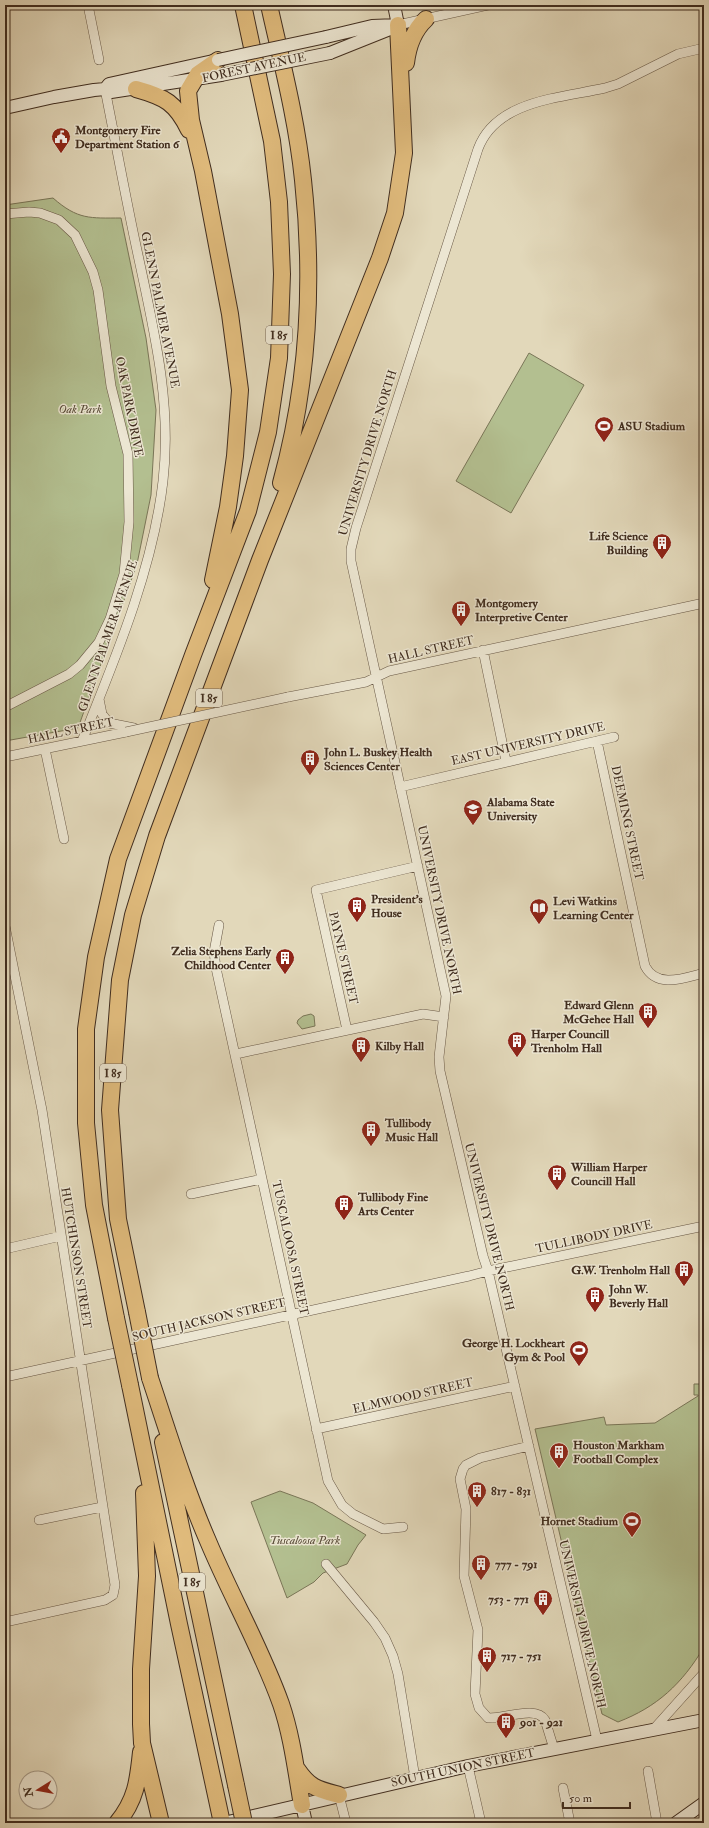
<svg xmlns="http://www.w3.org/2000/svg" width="709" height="1828" font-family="'IM FELL Double Pica',serif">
<rect width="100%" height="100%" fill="#e2d8ba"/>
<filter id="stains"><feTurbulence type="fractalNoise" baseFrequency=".005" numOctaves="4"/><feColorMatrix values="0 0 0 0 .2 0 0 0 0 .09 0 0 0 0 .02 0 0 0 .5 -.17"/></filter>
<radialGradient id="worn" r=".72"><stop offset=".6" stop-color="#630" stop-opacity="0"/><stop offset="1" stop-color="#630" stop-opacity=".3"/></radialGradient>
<path fill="#b3bf90" stroke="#7a7658" d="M53,198C78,220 90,218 121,218L146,338L156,410L151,495L137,564L78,728L5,741V205Z
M529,353L584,385L511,513L456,481Z
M311,1014L314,1016L315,1026L302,1029L297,1023L298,1020L303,1016Z
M694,1384H703L704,1392V1647C682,1684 657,1707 618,1722L602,1714L535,1429L604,1417L606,1425L655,1423L698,1396V1395H694Z
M280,1491L313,1503L366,1535L358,1545L347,1564L323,1573L314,1582L287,1598L251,1502Z"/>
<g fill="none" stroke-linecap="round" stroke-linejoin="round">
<defs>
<path id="street" d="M88,5L99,60
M398,25L488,5
M5,214L29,212L40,213L59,220L75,235L93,272L98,290L111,386L128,454L129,522L124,574L110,619L99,642L80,665L69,674L5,707
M483,650L506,761
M288,697L366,682L389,671L704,603
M99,699L102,714L109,723L134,728
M82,741C115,659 153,569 163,481C172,404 154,330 138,255C126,200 116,144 105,89
M597,741L645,966C657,989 684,978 704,973
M45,749L64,839
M5,757L126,732
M400,787L614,737
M219,925L214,952L216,968L328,1481L342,1505L353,1514L383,1529L403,1527
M5,926L42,1110L115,1585L113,1595L105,1600L5,1622
M347,1030L316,890L418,866
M236,1054L423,1014L444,1017
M191,1194L262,1179
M5,1249L61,1236
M5,1377L469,1276L488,1271L704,1226
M316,1429L515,1386
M529,1446L480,1458L466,1465L463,1469L460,1479L466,1509L464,1576L478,1630L475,1694L479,1708L488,1718C504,1719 536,1705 545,1720L554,1749
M39,1520L102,1507
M326,1564L374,1622L385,1638L393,1656L398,1674L415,1778
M652,1731L704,1673
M597,1740L488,1271L483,1256L440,1071L439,1057L446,996L351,561V549L356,528L478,149C496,100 561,98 605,88L618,84L678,54L704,48
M468,1766L481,1823
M648,1771L657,1823
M563,1788L570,1823
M339,1795L346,1823"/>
<path id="secondary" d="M394,5L398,25
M326,37L372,26L398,25
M330,53L395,27
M105,89L109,84L213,61
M5,108L54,97L94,90L105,89L111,92L221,75
M302,1805L306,1823
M224,1823L468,1766L704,1720
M676,1823L704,1803"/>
<path id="highway" d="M269,5C282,63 297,121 303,180C314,282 308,385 281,483
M406,63C408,46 413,31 426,19
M136,89C165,97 176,103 189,130
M213,580L228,507L235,456L240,390L230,314L203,171L191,120L188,91L198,74L218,60
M137,1312L118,1219L110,1110L120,980L133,915L157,836L260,560L380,258L395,213L404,153L398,25
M116,1318L94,1205L86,1123V1029L96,957L118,859L193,655L248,511L268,432L279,358L282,274L279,202L272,141L243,5
M150,1378C168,1432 185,1488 208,1541C231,1596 261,1648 281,1704C292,1736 296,1771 302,1805
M130,1385L179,1624L222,1823
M163,1442L236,1785
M144,1493L147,1576L141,1669V1724L142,1743L161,1823
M297,1769C310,1788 317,1789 339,1795
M117,1823C136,1800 138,1781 141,1752"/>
</defs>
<use href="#street" stroke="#685846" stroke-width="10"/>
<use href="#secondary" stroke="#402d1f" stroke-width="14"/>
<use href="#highway" stroke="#402d1f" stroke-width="18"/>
<use href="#street" stroke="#ece6d2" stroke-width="9"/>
<use href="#secondary" stroke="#ece6d2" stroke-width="12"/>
<use href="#highway" stroke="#e1bc7d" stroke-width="16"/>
<defs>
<path id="street-bridge" d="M126,732L288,697"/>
<path id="secondary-bridge" d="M218,60L326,37
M221,75L330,53"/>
<path id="highway-bridge" d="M137,1312L150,1378
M116,1318L130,1385
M236,1785L244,1823"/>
</defs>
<use href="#street-bridge" stroke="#685846" stroke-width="10" stroke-linecap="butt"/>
<use href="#secondary-bridge" stroke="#402d1f" stroke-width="14" stroke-linecap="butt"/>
<use href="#highway-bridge" stroke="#402d1f" stroke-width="18" stroke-linecap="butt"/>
<use href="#street-bridge" stroke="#ece6d2" stroke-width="9"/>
<use href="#secondary-bridge" stroke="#ece6d2" stroke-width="12"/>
<use href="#highway-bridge" stroke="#e1bc7d" stroke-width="16"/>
</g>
<defs>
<symbol id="civic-pin" viewBox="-11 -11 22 30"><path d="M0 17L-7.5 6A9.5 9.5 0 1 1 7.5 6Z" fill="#8f2418" stroke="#ece6d2"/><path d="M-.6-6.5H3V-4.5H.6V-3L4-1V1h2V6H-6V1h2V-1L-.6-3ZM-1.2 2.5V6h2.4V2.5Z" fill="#fff"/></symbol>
<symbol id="stadium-pin" viewBox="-11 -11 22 30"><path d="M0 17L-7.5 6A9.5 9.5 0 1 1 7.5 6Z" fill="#8f2418" stroke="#ece6d2"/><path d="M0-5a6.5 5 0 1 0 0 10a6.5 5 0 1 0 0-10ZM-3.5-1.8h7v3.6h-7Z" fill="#fff"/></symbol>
<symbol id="building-pin" viewBox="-11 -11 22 30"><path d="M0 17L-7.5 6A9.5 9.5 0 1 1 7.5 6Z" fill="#8f2418" stroke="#ece6d2"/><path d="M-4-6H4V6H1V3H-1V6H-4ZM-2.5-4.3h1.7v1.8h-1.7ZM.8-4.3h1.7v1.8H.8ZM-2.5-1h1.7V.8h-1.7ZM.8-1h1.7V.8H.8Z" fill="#fff"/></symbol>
<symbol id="university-pin" viewBox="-11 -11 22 30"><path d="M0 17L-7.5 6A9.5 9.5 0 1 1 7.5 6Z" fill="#8f2418" stroke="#ece6d2"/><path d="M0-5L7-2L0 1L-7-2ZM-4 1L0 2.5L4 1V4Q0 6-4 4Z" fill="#fff"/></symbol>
<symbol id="library-pin" viewBox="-11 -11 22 30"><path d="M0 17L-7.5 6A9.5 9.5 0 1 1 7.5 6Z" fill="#8f2418" stroke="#ece6d2"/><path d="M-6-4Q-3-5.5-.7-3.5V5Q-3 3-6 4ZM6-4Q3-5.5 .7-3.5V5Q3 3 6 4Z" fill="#fff"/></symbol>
</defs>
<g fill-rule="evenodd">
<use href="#civic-pin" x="50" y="126" width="22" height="30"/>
<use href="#stadium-pin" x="593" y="415" width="22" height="30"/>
<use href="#building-pin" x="651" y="532" width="22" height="30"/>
<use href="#building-pin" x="450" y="599" width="22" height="30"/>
<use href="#building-pin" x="299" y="748" width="22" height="30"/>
<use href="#university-pin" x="462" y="798" width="22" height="30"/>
<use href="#building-pin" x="346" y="895" width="22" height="30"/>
<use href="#library-pin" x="528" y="897" width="22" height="30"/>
<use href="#building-pin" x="274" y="947" width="22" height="30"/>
<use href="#building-pin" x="637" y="1001" width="22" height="30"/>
<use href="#building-pin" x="506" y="1030" width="22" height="30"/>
<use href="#building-pin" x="350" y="1035" width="22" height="30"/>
<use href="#building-pin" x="360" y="1119" width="22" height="30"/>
<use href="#building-pin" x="546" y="1163" width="22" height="30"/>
<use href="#building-pin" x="333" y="1193" width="22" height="30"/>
<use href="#building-pin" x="673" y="1259" width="22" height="30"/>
<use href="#building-pin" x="584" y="1285" width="22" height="30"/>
<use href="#stadium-pin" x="568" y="1339" width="22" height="30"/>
<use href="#building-pin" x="548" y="1441" width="22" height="30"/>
<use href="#building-pin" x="466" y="1480" width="22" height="30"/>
<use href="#stadium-pin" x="621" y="1510" width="22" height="30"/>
<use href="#building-pin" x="470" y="1553" width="22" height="30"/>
<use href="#building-pin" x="532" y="1588" width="22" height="30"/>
<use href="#building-pin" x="476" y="1645" width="22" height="30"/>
<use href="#building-pin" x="495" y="1711" width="22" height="30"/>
</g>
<g text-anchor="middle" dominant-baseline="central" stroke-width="3" stroke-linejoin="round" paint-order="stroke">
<g fill="#ece6d2" stroke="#746455" stroke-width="1">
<rect x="266" y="326" width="26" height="18" rx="3"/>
<rect x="196" y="689" width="26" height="18" rx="3"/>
<rect x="100" y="1064" width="26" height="18" rx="3"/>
<rect x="179" y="1573" width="26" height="18" rx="3"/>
</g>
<g font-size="11" font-weight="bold" fill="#402d1f">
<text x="279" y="335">I 85</text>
<text x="209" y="698">I 85</text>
<text x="113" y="1073">I 85</text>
<text x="192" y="1582">I 85</text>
</g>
<g font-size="12" fill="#402d1f" stroke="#ece6d2">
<text transform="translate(254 68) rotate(-12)">FOREST AVENUE</text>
<text transform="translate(160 310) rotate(79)">GLENN PALMER AVENUE</text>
<text transform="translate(129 407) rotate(79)">OAK PARK DRIVE</text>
<text transform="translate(368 453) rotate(-73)">UNIVERSITY DRIVE NORTH</text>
<text transform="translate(108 636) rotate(-71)">GLENN PALMER AVENUE</text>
<text transform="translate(431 650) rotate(-13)">HALL STREET</text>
<text transform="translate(71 731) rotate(-12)">HALL STREET</text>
<text transform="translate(528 744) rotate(-13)">EAST UNIVERSITY DRIVE</text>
<text transform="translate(627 823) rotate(78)">DEEMING STREET</text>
<text transform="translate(439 910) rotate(78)">UNIVERSITY DRIVE NORTH</text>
<text transform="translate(343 958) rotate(77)">PAYNE STREET</text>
<text transform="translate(489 1227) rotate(76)">UNIVERSITY DRIVE NORTH</text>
<text transform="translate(594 1237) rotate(-12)">TULLIBODY DRIVE</text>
<text transform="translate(290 1248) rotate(78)">TUSCALOOSA STREET</text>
<text transform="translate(76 1258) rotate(81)">HUTCHINSON STREET</text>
<text transform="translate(209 1320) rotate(-13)">SOUTH JACKSON STREET</text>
<text transform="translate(413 1396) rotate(-13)">ELMWOOD STREET</text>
<text transform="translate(582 1624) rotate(77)">UNIVERSITY DRIVE NORTH</text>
<text transform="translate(463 1768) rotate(-12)">SOUTH UNION STREET</text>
</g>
<g font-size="12" font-weight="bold" fill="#402d1f" stroke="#ece6d2" text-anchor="start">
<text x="75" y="130">Montgomery Fire<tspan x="75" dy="14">Department Station 6</tspan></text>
<text x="618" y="426">ASU Stadium</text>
<text x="648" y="536" text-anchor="end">Life Science<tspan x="648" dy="14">Building</tspan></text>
<text x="475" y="603">Montgomery<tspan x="475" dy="14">Interpretive Center</tspan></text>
<text x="324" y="752">John L. Buskey Health<tspan x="324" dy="14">Sciences Center</tspan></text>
<text x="487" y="802">Alabama State<tspan x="487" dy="14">University</tspan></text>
<text x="371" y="899">President's<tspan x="371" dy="14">House</tspan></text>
<text x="553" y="901">Levi Watkins<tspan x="553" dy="14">Learning Center</tspan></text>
<text x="271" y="951" text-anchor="end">Zelia Stephens Early<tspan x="271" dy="14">Childhood Center</tspan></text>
<text x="634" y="1005" text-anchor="end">Edward Glenn<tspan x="634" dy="14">McGehee Hall</tspan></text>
<text x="531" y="1034">Harper Councill<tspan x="531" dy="14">Trenholm Hall</tspan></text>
<text x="375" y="1046">Kilby Hall</text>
<text x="385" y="1123">Tullibody<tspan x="385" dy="14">Music Hall</tspan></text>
<text x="571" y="1167">William Harper<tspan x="571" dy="14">Councill Hall</tspan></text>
<text x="358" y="1197">Tullibody Fine<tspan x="358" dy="14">Arts Center</tspan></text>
<text x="670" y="1270" text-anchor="end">G.W. Trenholm Hall</text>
<text x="609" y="1289">John W.<tspan x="609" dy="14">Beverly Hall</tspan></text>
<text x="565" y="1343" text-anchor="end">George H. Lockheart<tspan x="565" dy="14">Gym &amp; Pool</tspan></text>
<text x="573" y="1445">Houston Markham<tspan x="573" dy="14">Football Complex</tspan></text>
<text x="491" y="1491">817 - 831</text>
<text x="618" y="1521" text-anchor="end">Hornet Stadium</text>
<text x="495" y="1564">777 - 791</text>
<text x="529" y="1599" text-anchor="end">753 - 771</text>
<text x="501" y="1656">717 - 751</text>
<text x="520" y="1722">901 - 921</text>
</g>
<g font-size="12" font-style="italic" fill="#574a36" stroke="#ece6d2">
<text x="80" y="409">Oak Park</text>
<text x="305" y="1540">Tuscaloosa Park</text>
</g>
</g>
<rect width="709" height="1828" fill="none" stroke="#e2d8ba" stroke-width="20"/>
<rect x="6" y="6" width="697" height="1816" fill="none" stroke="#402d1f" stroke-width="2"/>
<rect x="10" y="10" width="689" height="1808" fill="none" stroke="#402d1f"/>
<g transform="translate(38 1790) rotate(259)"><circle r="19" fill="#ece6d2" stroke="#a79c8a"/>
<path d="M0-3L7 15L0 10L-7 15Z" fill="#8f2418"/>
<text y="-6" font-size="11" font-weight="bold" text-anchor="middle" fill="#402d1f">N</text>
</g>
<path d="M563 1802v6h67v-6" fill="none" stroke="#402d1f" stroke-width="2"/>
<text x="569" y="1802" font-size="12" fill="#402d1f" stroke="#ece6d2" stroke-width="3" paint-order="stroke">50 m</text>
<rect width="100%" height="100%" filter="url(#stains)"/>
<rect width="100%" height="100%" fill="url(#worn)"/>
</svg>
